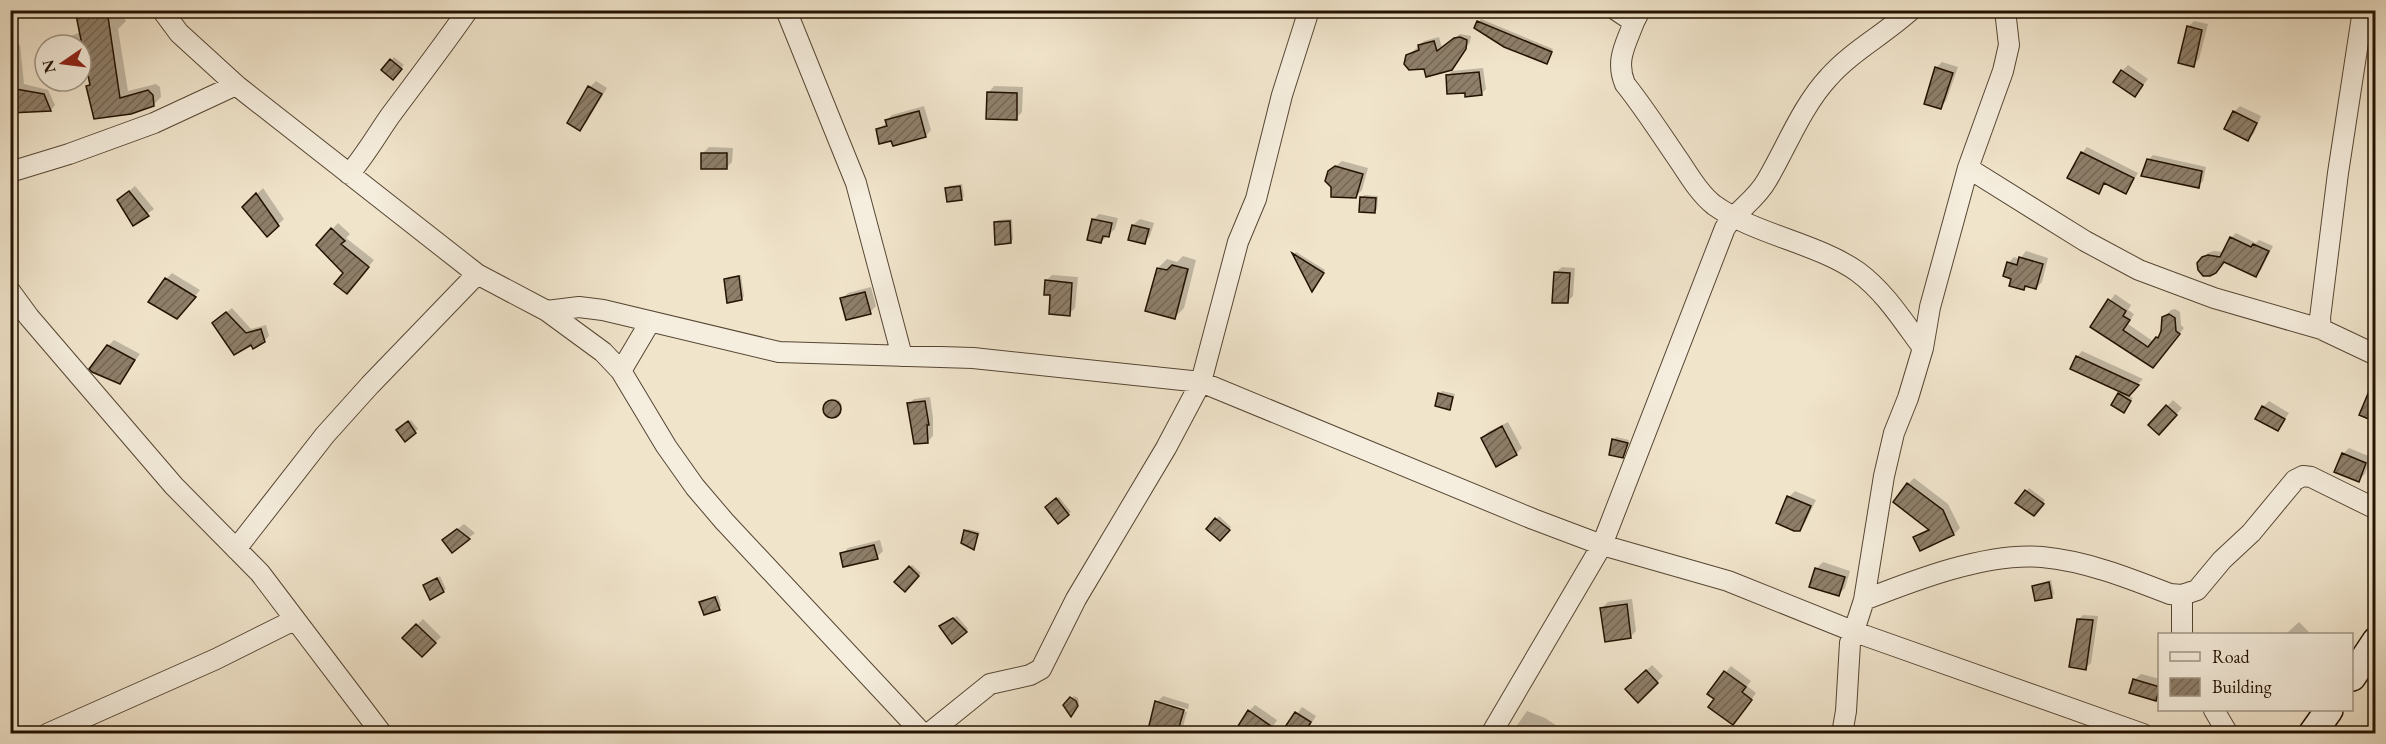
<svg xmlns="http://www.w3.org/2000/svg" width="2386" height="744" font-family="'EB Garamond',serif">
<defs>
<pattern id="building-hatch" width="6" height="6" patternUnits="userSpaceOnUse" patternTransform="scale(1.5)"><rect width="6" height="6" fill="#8e7f6a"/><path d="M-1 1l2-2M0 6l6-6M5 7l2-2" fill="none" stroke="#746755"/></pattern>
</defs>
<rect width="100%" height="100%" fill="#f0e4cb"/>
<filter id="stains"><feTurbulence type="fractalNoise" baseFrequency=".00333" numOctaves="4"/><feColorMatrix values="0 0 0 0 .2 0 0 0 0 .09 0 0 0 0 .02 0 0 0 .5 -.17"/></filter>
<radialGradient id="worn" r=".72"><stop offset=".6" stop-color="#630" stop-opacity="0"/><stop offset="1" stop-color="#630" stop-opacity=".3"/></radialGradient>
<path fill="#0003" d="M77,10H115L116,18L123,16L126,21L118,29L128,91L156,84L160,87L161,97L154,104L130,113L87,86L91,83L84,48L81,50V45H60L68,37L81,32Z
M1481,19L1553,49L1549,59L1546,62L1479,22Z
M2194,21L2208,24L2199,59L2193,65L2188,27Z
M1460,34L1471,36L1470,42L1456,63L1425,67L1406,58L1424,41L1439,37L1442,48Z
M20,45L24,84L48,90L55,105L51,110L10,112V46Z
M394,57L404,65L393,78L383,70Z
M1942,62L1958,67L1946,101L1940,107L1936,68Z
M2128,65L2148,79L2135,95L2122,71Z
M1483,68L1486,89L1481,94L1448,76L1452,71Z
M596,81L607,88L586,123L580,129L590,87Z
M994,86L1023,87L1022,112L1016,118L988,93Z
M924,106L931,130L926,136L892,139L877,129L888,123L887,120L892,115Z
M2240,106L2261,116L2254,133L2248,139L2234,112Z
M709,147L733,148L732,162L726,168L703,153Z
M2087,147L2138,173L2126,192L2106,182L2098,192L2082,153Z
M2153,155L2206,167L2203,181L2198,186L2148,160Z
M1342,161L1368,168L1362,190L1356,196L1329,172Z
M962,184L964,196L961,199L947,189L949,186Z
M135,186L154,209L133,224L119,200Z
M263,188L284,219L267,235L244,207Z
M1364,195L1378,196L1377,209L1375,212L1362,198Z
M1099,214L1118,218L1115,229L1101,242L1093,220Z
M1012,219L1013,239L1011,242L995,222L998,220Z
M1140,219L1154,223L1150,236L1144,242L1133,225Z
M338,223L350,234L346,238L374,260L352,286L345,272L318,245Z
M2236,233L2256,243L2259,240L2273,246L2261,270L2256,275L2224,261L2203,258L2208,253L2214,251L2224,252L2231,238Z
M2026,251L2048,258L2042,282L2036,288L2027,285L2024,289L2013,278L2008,263L2014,257L2020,259Z
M1296,252L1325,270L1313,290L1294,254Z
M1183,256L1196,260L1184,308L1174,318L1158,268L1167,259L1177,262Z
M1562,267L1575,268L1573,296L1567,302L1555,273Z
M172,273L200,290L183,311L166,279Z
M741,275L744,296L742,299L726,279L728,277Z
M1052,275L1078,277L1075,308L1069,314L1052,294L1046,281Z
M871,287L876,306L870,312L842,299L848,293Z
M2115,294L2131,305L2128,310L2134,314L2128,324L2154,342L2161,334L2165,316L2171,310L2175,309L2180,312L2181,325L2184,328L2158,361L2092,327Z
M232,308L251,329L266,325L269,336L264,341L252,343L219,318Z
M114,340L140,354L119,382L108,346Z
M2082,351L2143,379L2128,395L2133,398L2124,411L2120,394L2122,391L2077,357Z
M1442,391L1455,394L1450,408L1440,393Z
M930,397L933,418V436L928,441L909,404L914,399Z
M2376,397V426L2367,423Z
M826 407a8 8 0 1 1 16 0a8 8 0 1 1-16 0Z
M2173,400L2182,408L2159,433L2150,425Z
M2269,401L2289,413L2277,430L2263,407Z
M411,420L418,429L405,439L401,427Z
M1508,422L1522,448L1516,454L1482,438L1488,432Z
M1616,437L1629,440L1622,457L1614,440Z
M2349,448L2371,457L2365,474L2359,480L2343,454Z
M1914,478L1948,504L1960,528L1954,534L1921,549L1915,538L1929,528L1908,484Z
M2029,488L2045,500L2037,512L2018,502Z
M1795,491L1816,500L1805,523L1799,530L1789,497Z
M1059,497L1071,512L1068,514L1049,504Z
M1219,516L1231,527L1220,539L1208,529Z
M464,524L475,533L452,551L450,535Z
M968,529L980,532L974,548L965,531Z
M880,540L883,551L877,557L842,554L848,548Z
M1823,562L1850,571L1845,588L1839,594L1811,586L1817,568Z
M912,565L921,573L905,590L896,582Z
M440,576L446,589L443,591L424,586Z
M2051,580L2054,594L2052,596L2033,586Z
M718,595L721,606L719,608L701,602Z
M1632,599L1636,631L1630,637L1602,608L1608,602Z
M2083,615L2098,616L2091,663L2085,668L2078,620Z
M957,616L968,629L966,631L943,624Z
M423,619L441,637L422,655L404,638Z
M2299,622L2311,634H2285L2287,633Z
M1652,665L1663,676L1638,701L1627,689Z
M1731,666L1751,681L1747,686L1756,693L1739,717L1716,699L1726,672Z
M2141,674L2160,679V695L2156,699L2134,680Z
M1074,696L1078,698L1079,704L1071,715L1065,705Z
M1163,696L1189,704L1188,709L1158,701V704L1187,712L1181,734L1145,733L1157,702Z
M1255,705L1277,720L1268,734L1249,711Z
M1302,707L1316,716L1305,734H1283Z
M1527,711L1545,718L1569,734H1511Z
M540,725L544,728L545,734H530L533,728Z
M2042,725L2071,731L2070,734H2036Z"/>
<path fill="url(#building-hatch)" stroke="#231200" stroke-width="1.5" d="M75,10H107L120,98L148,90L153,95L154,106L131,114L94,119L86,86L90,85Z
M1477,21L1552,52L1547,64L1504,47L1474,28Z
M2187,26L2202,30L2194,67L2178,63Z
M1460,37L1467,40L1466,49L1452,70L1426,77L1424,69L1409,70L1404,64L1406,55L1419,50L1418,45L1434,41L1437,51L1454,38Z
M390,59L402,69L393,80L381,70Z
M1935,67L1953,73L1941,109L1924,104Z
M2121,70L2143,85L2135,97L2113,82Z
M1479,72L1482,95L1465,97V93L1447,94L1446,75Z
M588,86L602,94L580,131L567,123Z
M10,88L44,94L51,111L10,113Z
M987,92L1017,93V120L986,119Z
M919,111L926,137L893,146L891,141L879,144L876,129L887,126L885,120Z
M2233,111L2257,123L2248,141L2224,129Z
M2081,152L2134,178L2126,194L2104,183L2099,194L2067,178Z
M701,153H727V169H701Z
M2147,159L2202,171L2199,188L2141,176Z
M1335,166L1363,174L1356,198L1331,197V187L1325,181L1328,171Z
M960,186L962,200L947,202L945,188Z
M129,191L149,216L133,226L117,200Z
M256,193L279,226L267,237L242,207Z
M1360,197L1376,198L1375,213L1359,212Z
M1092,219L1112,223L1109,237L1103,236L1101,243L1087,240Z
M1010,221L1011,243L995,245L994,222Z
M1132,225L1149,229L1145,244L1128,240Z
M331,228L345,241L341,244L369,267L347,294L334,284L343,273L316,245Z
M2230,237L2251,247L2253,244L2269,251L2256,277L2224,262L2216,273L2210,276H2203L2198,270L2197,263L2202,257L2208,255L2220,257Z
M1292,253L1324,273L1312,292Z
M2019,257L2043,264L2036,289L2025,286L2024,290L2009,286L2011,279L2003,276L2007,262L2017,265Z
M1172,265L1188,269L1175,319L1145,311L1157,268L1167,270Z
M1554,272L1570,273L1568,303H1552Z
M739,276L742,300L727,303L724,279Z
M165,278L196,297L177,319L148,302Z
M1045,280L1072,283L1070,316L1049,314L1050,295H1044Z
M865,292L871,314L846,320L840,298Z
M2108,299L2126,311L2123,316L2130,320L2123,330L2148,347L2156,337L2158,338L2161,331L2162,317L2169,314L2175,318L2176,331L2180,334L2153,368L2090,327Z
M226,312L246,333L261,329L265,342L253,349L251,345L234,355L212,323Z
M107,345L135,360L120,384L92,372L89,369Z
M2076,356L2139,385L2129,396L2070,369Z
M2375,377H2376V422L2359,415Z
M1438,393L1453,397L1450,410L1435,406Z
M2118,393L2131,401L2124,413L2111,405Z
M823 409a9 9 0 1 1 18 0a9 9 0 1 1-18 0Z
M925,401L929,425H927L928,443L914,444L907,403Z
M2166,405L2177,415L2159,435L2148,425Z
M2262,406L2285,419L2278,431L2255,419Z
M408,421L416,433L405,442L396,430Z
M1502,426L1517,455L1496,467L1481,438Z
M1612,439L1628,443L1623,458L1609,455Z
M2342,453L2366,463L2359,482L2334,472Z
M1907,483L1943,510L1954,535L1920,551L1913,537L1929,530L1893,502Z
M2025,490L2044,504L2034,516L2015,503Z
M1787,496L1811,506L1800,531H1794L1776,523Z
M1056,498L1069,515L1058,524L1045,507Z
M1215,518L1230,530L1220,541L1206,529Z
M457,529L470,539L452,553L442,540Z
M964,530L978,534L974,550L961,543Z
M874,545L878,559L843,567L840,553Z
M909,566L919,576L905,592L894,582Z
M1815,568L1845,577L1839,596L1809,587Z
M437,578L444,592L430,600L423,585Z
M2049,582L2052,598L2035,601L2032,586Z
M715,597L720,610L704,615L699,602Z
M1627,604L1631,638L1605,642L1600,608Z
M953,618L967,632L952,644L939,626Z
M2077,619L2093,620L2086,670L2069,667Z
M416,624L436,643L422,657L402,638Z
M1646,670L1658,683L1638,703L1625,689Z
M1724,671L1746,687L1742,692L1752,700L1733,725L1708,707L1714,699L1707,694Z
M2133,679L2160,687L2156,701L2129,693Z
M1070,697L1076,701L1078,706L1071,717L1063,705Z
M1155,701L1184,710L1177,734H1147Z
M1248,710L1281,733L1295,712L1311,722L1304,734H1233Z"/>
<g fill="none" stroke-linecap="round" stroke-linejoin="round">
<defs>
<path id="street" d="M162,10L179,33L236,85L477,274L547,311L603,352L621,371L666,446L695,487L724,521L923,734
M786,10L856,183L902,356
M1616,10L1634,22L1640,10
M1634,22C1626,44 1615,60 1625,84C1645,109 1662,136 1680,162C1690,177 1700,194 1714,205C1756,235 1817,243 1858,272C1885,292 1903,321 1923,348
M1968,168L2085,241L2139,270L2214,298L2321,329L2376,355
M10,172L69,154L154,123L236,85
M349,174C365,156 376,136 390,116C416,81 443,46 468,10
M10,291L29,317L174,486L260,573L382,734
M547,311L579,307L603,310L779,352L973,358L1201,382L1533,519L1602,545L1728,581L1855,632L2143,734
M2321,329L2320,318L2338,173L2363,10
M621,371L650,322
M236,549L325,435L370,385L477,274
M1864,600C1915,580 1987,552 2042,557C2086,561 2129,578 2170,594L2182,595L2197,590L2222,560L2251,533L2295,480L2303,476L2311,477L2376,509
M2182,634V595
M2214,710L2228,734
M47,734L216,659L294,620
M928,734L990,684L1030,675L1041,669L1076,599L1166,448L1201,382L1238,242L1256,199L1282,95L1309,10
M1491,734L1602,545L1725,228C1737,210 1756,200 1767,180C1787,146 1802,106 1829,77C1852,51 1885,34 1911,10
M1842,734L1846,711L1850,643L1864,600L1884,476L1894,433L1908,398L1923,348L1930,307L1968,168L2003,71L2009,45L2005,10"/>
<path id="secondary" d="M2352,677L2376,641
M2312,734L2329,710"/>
</defs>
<use href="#street" stroke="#564633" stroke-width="22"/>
<use href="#secondary" stroke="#231200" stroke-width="30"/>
<use href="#street" stroke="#f5eddd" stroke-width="20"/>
<use href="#secondary" stroke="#f5eddd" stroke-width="27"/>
</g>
<rect width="2386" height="744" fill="none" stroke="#f0e4cb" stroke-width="36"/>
<rect x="12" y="12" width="2362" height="720" fill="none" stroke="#231200" stroke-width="3"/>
<rect x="18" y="18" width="2350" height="708" fill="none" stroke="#231200" stroke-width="1.5"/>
<rect x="2158" y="633" width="195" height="78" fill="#f5eddd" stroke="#a19585" stroke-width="1.5"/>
<rect x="2170" y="652" width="30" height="9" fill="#f5eddd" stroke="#a19585" stroke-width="1.5"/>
<text x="2212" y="663" font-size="18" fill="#231200">Road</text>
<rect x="2170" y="678" width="30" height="18" fill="url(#building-hatch)" stroke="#a19585" stroke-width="1.5"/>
<text x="2212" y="693" font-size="18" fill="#231200">Building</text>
<g transform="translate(63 63) rotate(256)"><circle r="28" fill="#f5eddd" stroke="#a19585" stroke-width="1.5"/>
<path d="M0-4.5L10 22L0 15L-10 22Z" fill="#8f2418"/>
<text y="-9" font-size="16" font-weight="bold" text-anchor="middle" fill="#231200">N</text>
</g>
<rect width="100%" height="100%" filter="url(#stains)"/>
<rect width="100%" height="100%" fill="url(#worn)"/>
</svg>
